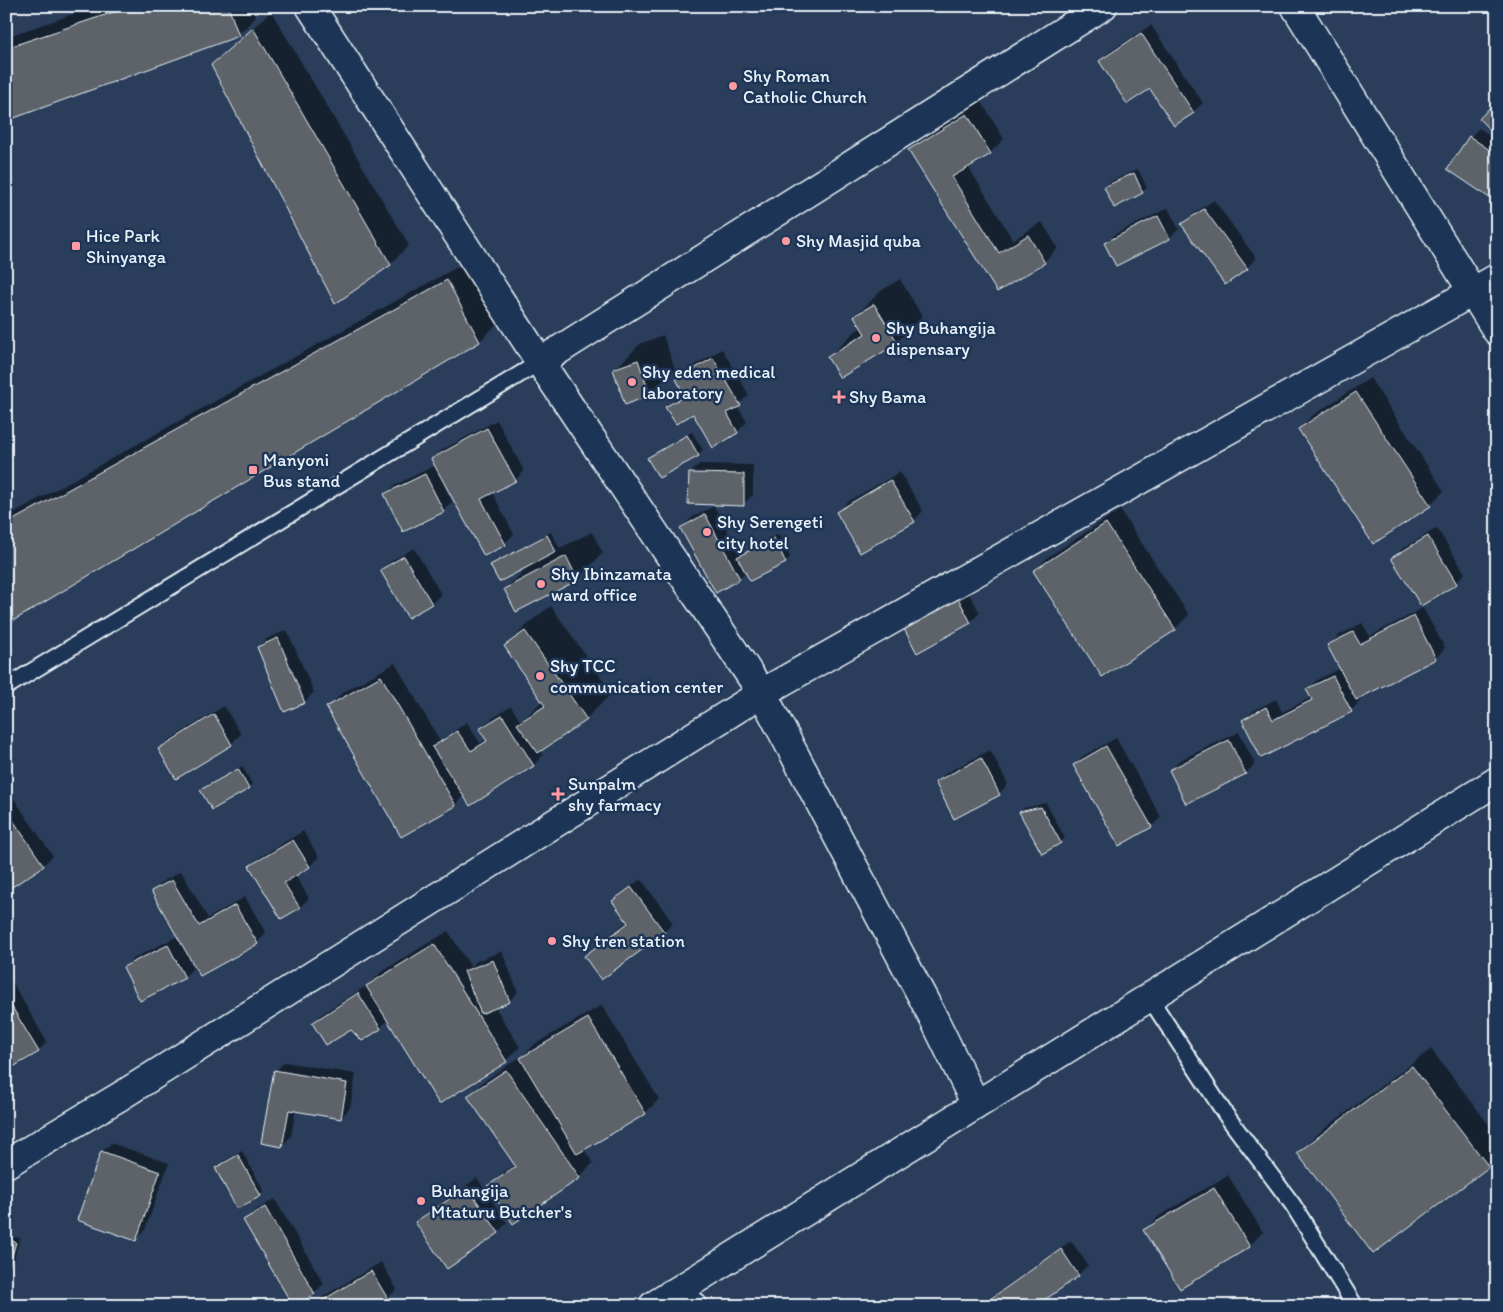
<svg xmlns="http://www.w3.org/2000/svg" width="1503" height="1312" font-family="Itim,sans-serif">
<rect width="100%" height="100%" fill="#2a3e5b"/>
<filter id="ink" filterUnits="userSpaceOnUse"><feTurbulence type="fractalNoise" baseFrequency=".02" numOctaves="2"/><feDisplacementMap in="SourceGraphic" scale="10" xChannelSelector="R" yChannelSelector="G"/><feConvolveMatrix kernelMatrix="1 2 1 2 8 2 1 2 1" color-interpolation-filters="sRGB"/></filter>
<g filter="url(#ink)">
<path fill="#0007" d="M97,6H253L256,17L238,35L6,120V37Z
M271,11L409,245L391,264L335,302L213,65Z
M1151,25L1203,103L1193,112L1150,87L1100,61L1109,52Z
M981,101L1004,139L990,153L968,166L1013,240L1042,222L1058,248L1044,262L997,290L910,150L924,136Z
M1479,128L1497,140V202L1470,137Z
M1138,169L1147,188L1142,192L1105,187L1110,182Z
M1214,200L1256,258L1247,268L1183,225L1192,215Z
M1168,208L1179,229L1169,238L1106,243L1115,234Z
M466,262L498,323L480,341L6,623V517Z
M900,279L922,316L897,342L829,357L854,332L862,327L855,316L881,291Z
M663,335L675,369L650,394L626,403L614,370L640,344Z
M722,349L749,395L737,406L747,422L737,432L713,446L694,412L667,407L676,398L685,393L678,380L687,370Z
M1370,378L1444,491L1430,505L1299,429L1313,415Z
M497,420L524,471L515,480L492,492L514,534L505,543L446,484L444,485L452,502L443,511L386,495L395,485L436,465L432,459L442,450Z
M692,432L703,450L698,455L649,458L653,454Z
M699,464L753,465V495L743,504L690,473Z
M900,472L923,511L914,521L837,512L847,502Z
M714,506L741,555L778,534L790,557L786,562L750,579L746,571L739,578L682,528L691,518Z
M1120,510L1189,615L1175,629L1034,571L1048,557Z
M1437,528L1465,573L1456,583L1393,559L1402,549Z
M551,532L560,548L592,532L603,553L577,579L505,589L530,565L491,566L496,561Z
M414,548L441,594L432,603L409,617L381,570L391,561Z
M967,590L980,613L970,622L905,628Z
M551,606L612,693L586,719L540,750L543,755L534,765L471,805L465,795L455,805L328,707L342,693L395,663L440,741L467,722L480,743L487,739L480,729L490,720L511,706L521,722L543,700L506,646L531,621Z
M1423,608L1445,648L1436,658L1358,698L1360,701L1351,711L1262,756L1243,720L1253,711L1276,699L1282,712L1312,697L1308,689L1317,680L1341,668L1329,646L1338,636L1362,623L1370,636Z
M287,630L314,692L305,702L285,710L258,647L268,638Z
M224,706L241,734L231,744L177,777L160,749L169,740Z
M1239,732L1255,764L1246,773L1170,770L1180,760Z
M1116,738L1161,817L1152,826L1120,845L1074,765L1083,756Z
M990,750L1008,784L999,794L937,782L946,773Z
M242,766L252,784L248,788L202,790L206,786Z
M6,787L53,856L43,865L6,890Z
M1046,803L1065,838L1061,842L1020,812L1024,808Z
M303,831L319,857L310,866L295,875L309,898L300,907L282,918L251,866L260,857Z
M181,871L208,918L245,897L266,933L257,943L188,958L193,968L184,977L124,968L134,958L178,936L153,892L162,882Z
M641,879L673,923L664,932L585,956L594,947L628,921L613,902L623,892Z
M448,931L471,967L475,962L502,951L518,992L509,1001L495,1007L520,1047L506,1061L388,1020L380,1028H351L313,1023L323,1013L368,985L381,972Z
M8,975L47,1042L38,1051L6,1070V977Z
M602,1005L659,1099L645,1113L584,1149L593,1163L579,1177L513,1222L489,1187L503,1173L516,1164L469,1096L483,1082L520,1057L521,1058L535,1044Z
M1431,1049L1497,1135V1157L1488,1166L1298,1154L1316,1135Z
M285,1062L356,1074L350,1108L341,1118L296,1110L291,1136L282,1146L275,1071Z
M111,1143L169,1163L145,1230L136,1239L102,1152Z
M242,1151L264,1191L260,1195L216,1168L220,1164Z
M1228,1175L1263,1232L1249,1246L1145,1230L1159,1216Z
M477,1178L507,1223L498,1232L417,1223L426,1213Z
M275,1199L324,1284L314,1293L245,1221L254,1211Z
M6,1235L20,1238L9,1277L6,1280Z
M1071,1241L1088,1265L1078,1275L1034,1306H978Z
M381,1262L397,1289L388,1298L375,1306H313L319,1299Z"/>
<path fill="#5d6469" stroke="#e8f1f8" d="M132,6H228L239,36L6,121V48Z
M253,28L391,265L335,304L211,65Z
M1141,33L1194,113L1174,126L1150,89L1127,104L1099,61Z
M1495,102L1497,104V137L1479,119Z
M967,114L991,154L952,177L999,253L1028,235L1045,263L997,292L908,150Z
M1469,136L1497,155V203L1447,169Z
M1134,173L1143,193L1114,208L1104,187Z
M1204,209L1248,269L1225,285L1181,224Z
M1158,216L1170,239L1116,266L1104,243Z
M447,280L480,342L6,625V524Z
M874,304L898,343L840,378L827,357L865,334L854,316Z
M713,358L741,406L727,413L738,433L713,448L693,414L676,424L665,407L685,396L676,379Z
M638,360L650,395L625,405L613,369Z
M1356,392L1431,506L1373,544L1298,429Z
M487,428L516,481L481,499L506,545L484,556L431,459Z
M687,435L699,456L659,478L647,458Z
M689,473L744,474V506L688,504Z
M425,474L444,512L403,532L384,494Z
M890,480L915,522L860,553L836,512Z
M705,514L740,579L716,593L680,528Z
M1106,523L1176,630L1102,677L1033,571Z
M547,535L556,552L499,582L490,565Z
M1428,536L1457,584L1421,606L1391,558Z
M774,538L786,563L750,581L737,557Z
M404,556L432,604L408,618L380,570Z
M566,556L578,580L516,612L504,589Z
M958,598L971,623L917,653L903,627Z
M1414,616L1436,659L1356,700L1327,645L1353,632L1360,644Z
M525,631L587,720L538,753L517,724L545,706L504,646Z
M278,638L305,703L284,712L257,647Z
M381,676L456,806L401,837L326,707Z
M1333,676L1352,712L1261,758L1242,720L1266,707L1273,720L1312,700L1306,689Z
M214,714L232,745L176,779L158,749Z
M502,715L534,766L470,806L432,747L457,731L471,751L487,741L479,729Z
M1229,740L1246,774L1186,804L1169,770Z
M1106,746L1152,827L1119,846L1073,765Z
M981,758L1000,795L954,819L935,782Z
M238,769L249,789L212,810L200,790Z
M1041,807L1061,843L1042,854L1019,812Z
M6,810L44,866L6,891Z
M293,840L310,867L284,883L300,908L281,919L249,866Z
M172,880L199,926L235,905L258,944L200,976L151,891Z
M631,887L665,933L601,980L584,956L628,923L612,901Z
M434,944L507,1062L439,1104L366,986Z
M168,945L185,978L140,1001L123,967Z
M493,960L510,1002L481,1014L464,971Z
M358,993L381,1029L362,1041L351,1030L326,1045L312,1023Z
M6,997L39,1052L6,1071Z
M588,1018L646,1114L577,1154L520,1058Z
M1412,1066L1489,1167L1373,1254L1297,1153Z
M274,1070L347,1083L341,1119L289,1110L282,1147L261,1143Z
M506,1070L580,1178L513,1224L487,1186L516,1167L467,1096Z
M101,1151L160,1172L136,1241L77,1220Z
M238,1155L261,1196L237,1209L215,1168Z
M467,1187L499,1233L447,1269L415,1222Z
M1214,1188L1250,1247L1180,1289L1143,1230Z
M265,1207L315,1294L295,1306H293L243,1220Z
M6,1240L16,1242L6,1279Z
M1061,1249L1079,1276L1036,1306H980Z
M371,1271L388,1299L378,1306H313Z"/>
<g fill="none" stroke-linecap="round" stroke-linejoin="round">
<defs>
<path id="service" d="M6,687L540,362
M1149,997L1226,1115L1293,1205L1355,1306"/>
<path id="minor" d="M310,6L540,362L762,693L934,1019L976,1105
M1295,6L1497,331
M540,362L1103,6
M6,1164L119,1097L762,693L1497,278
M671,1294L693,1306"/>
<path id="trunk" d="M653,1306L1497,781"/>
</defs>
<use href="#service" stroke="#e8f1f8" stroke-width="19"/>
<use href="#minor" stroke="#e8f1f8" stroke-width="31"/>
<use href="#trunk" stroke="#e8f1f8" stroke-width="31"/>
<use href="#service" stroke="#1d3557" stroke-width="15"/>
<use href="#minor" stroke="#1d3557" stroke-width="28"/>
<use href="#trunk" stroke="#1d3557" stroke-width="28"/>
</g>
</g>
<g fill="#ff9aa2" stroke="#1d3557" stroke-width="2">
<circle cx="733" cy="86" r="5"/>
<circle cx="786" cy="241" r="5"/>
<rect x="71" y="241" width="10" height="10" rx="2.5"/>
<circle cx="876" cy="338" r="5"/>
<circle cx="632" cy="382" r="5"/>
<path d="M836.5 389.5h5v5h5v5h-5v5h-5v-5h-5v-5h5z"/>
<rect x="248" y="465" width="10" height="10" rx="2.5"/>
<circle cx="707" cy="532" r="5"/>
<circle cx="541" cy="584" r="5"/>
<circle cx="540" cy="676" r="5"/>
<path d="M555.5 786.5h5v5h5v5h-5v5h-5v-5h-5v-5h5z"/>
<circle cx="552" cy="941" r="5"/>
<circle cx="421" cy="1201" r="5"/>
</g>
<g text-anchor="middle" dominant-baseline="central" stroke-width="5" stroke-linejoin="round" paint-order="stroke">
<g font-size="18" fill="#e8f1f8" stroke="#1d3557" text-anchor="start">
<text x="743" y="76">Shy Roman<tspan x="743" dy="21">Catholic Church</tspan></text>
<text x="86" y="236">Hice Park<tspan x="86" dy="21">Shinyanga</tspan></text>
<text x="796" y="241">Shy Masjid quba</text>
<text x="886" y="328">Shy Buhangija<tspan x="886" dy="21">dispensary</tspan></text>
<text x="642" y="372">Shy eden medical<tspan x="642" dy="21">laboratory</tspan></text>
<text x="849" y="397">Shy Bama</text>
<text x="263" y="460">Manyoni<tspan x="263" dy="21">Bus stand</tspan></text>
<text x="717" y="522">Shy Serengeti<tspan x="717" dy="21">city hotel</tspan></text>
<text x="551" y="574">Shy Ibinzamata<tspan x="551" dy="21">ward office</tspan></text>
<text x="550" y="666">Shy TCC<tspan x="550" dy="21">communication center</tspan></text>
<text x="568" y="784">Sunpalm<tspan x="568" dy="21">shy farmacy</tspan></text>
<text x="562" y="941">Shy tren station</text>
<text x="431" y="1191">Buhangija<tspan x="431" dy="21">Mtaturu Butcher's</tspan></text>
</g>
</g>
<rect width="1503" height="1312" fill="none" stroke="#1d3557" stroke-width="25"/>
<rect x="12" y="12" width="1478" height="1287" fill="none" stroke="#e8f1f8" stroke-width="2" filter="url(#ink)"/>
</svg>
